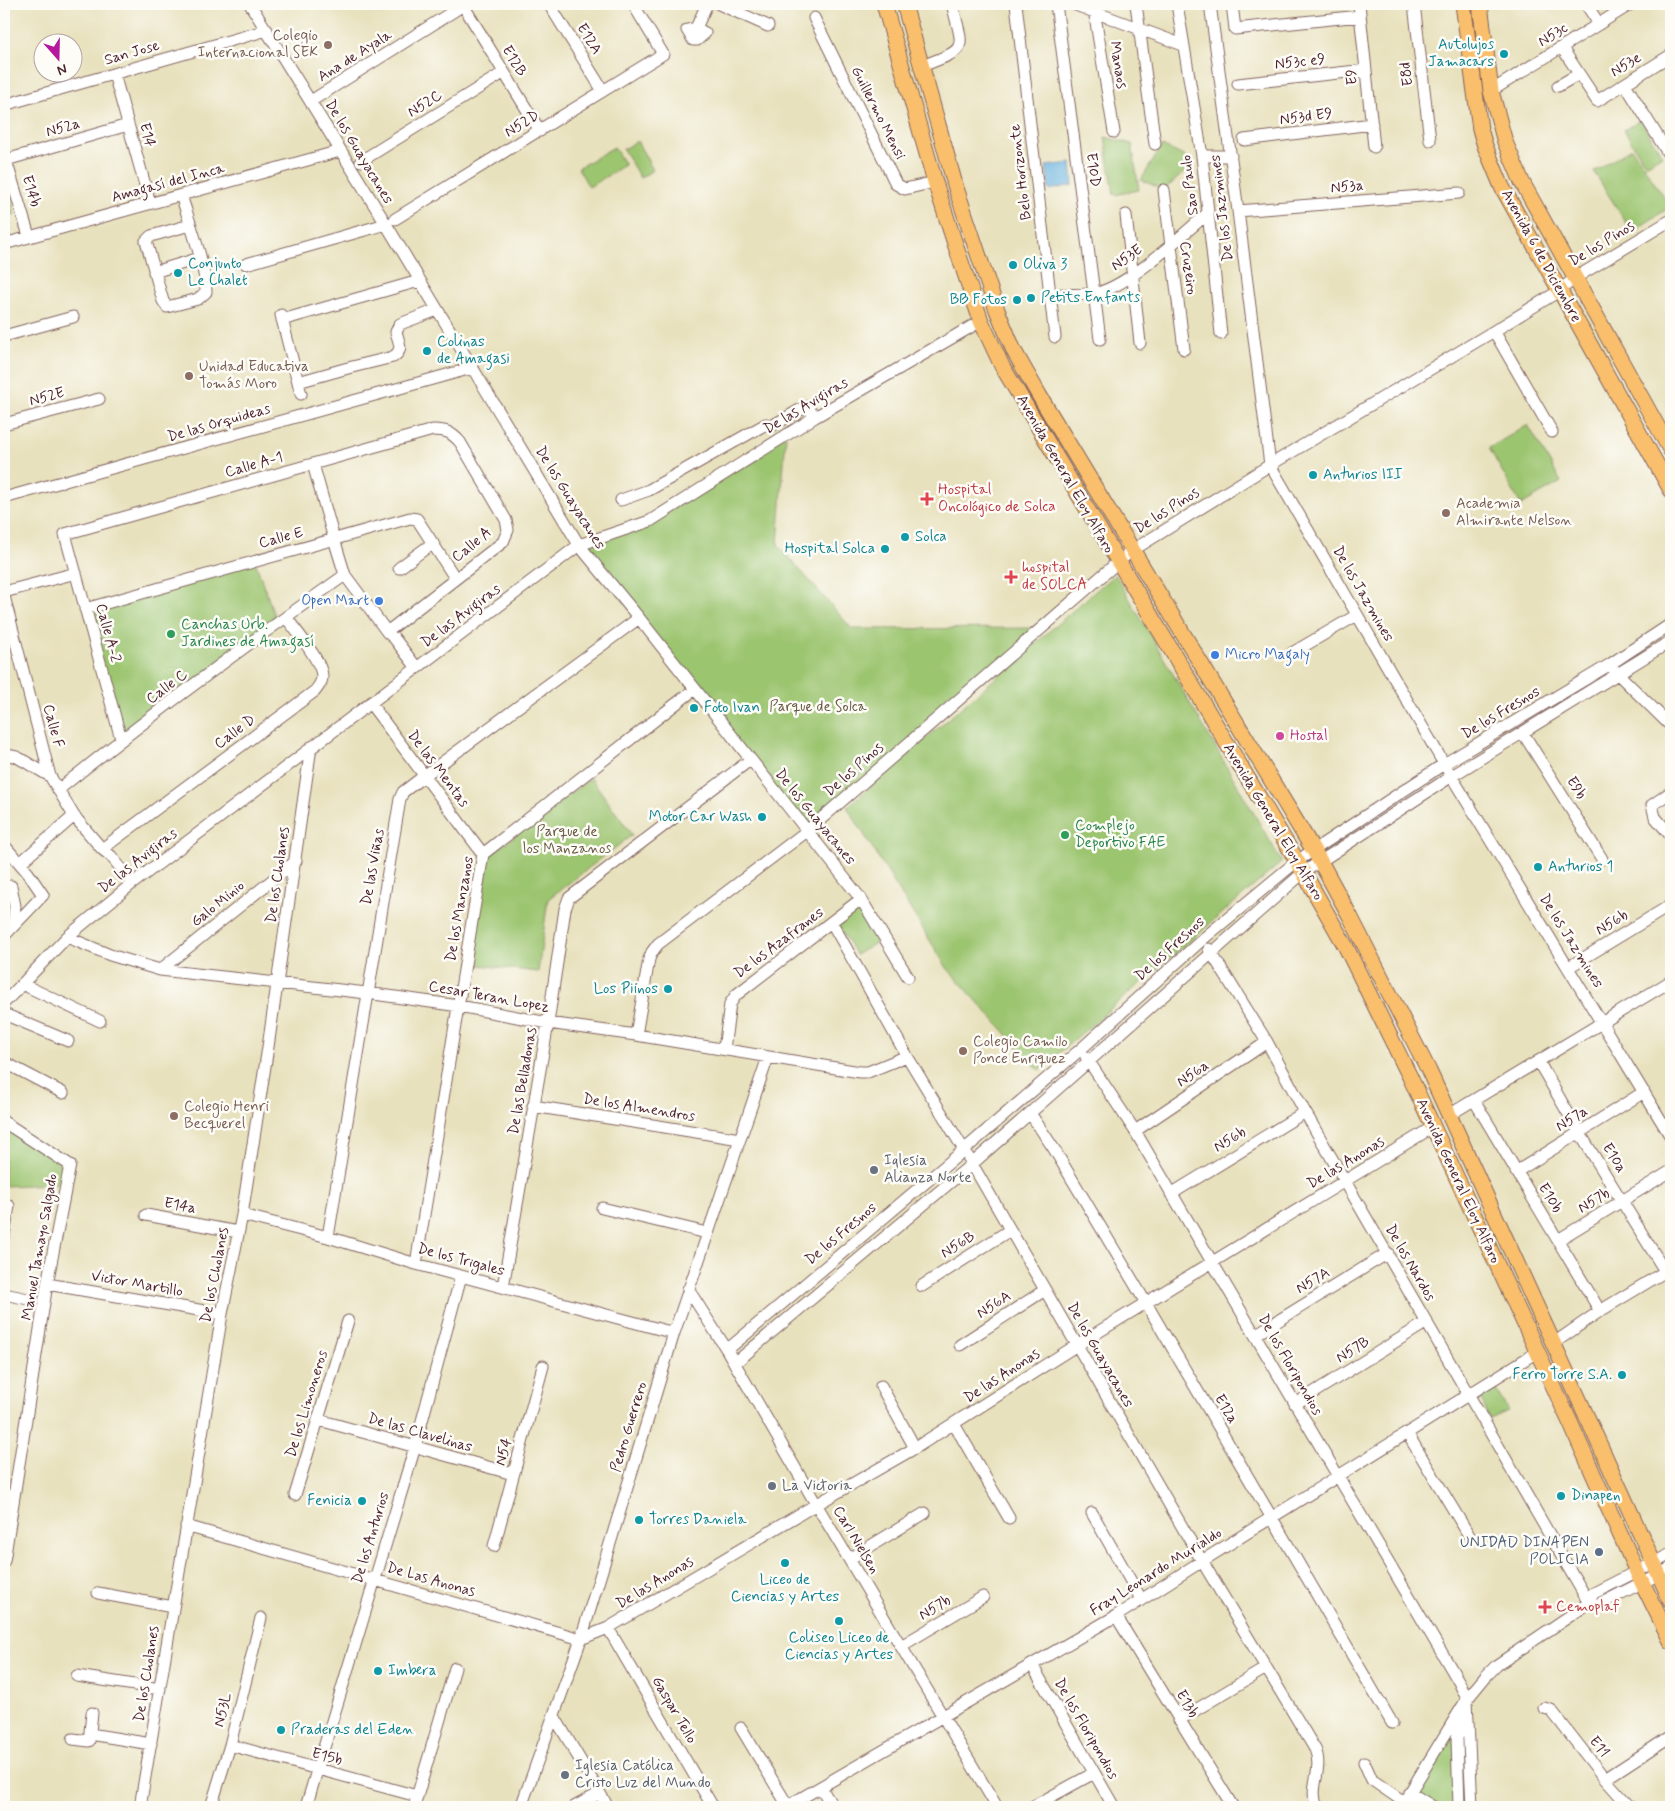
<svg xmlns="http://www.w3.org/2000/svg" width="1675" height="1811" font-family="Mynerve,sans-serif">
<rect width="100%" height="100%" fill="#fdfcf7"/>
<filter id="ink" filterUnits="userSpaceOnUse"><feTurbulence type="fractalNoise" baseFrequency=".02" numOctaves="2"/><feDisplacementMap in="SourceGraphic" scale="10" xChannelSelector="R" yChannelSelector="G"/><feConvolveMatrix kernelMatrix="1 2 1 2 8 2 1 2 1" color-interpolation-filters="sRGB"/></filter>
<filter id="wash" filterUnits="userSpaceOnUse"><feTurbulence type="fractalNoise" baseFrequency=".0096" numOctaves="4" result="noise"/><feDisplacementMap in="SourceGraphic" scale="20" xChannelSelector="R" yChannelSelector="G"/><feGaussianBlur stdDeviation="1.12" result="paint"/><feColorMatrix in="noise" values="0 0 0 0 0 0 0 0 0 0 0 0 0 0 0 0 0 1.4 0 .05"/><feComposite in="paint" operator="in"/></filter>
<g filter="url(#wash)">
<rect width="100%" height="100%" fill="#e8e1bd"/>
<path fill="#9cc570" stroke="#73724e" d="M1640,120L1662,155L1646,165L1624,130Z
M1105,137L1132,144L1139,190L1114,195Z
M637,141L653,170L640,178L623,149Z
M1162,146L1186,157L1193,165L1164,190L1141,180Z
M614,147L625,165L589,187L578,168Z
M1632,148L1670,207L1632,232L1594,172Z
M4,174L15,214L4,217Z
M1528,425L1561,482L1521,505L1489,448Z
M786,435L778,545L852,629L1040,628L807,831L579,545L650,521Z
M255,561L277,623L121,739L85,610Z
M1115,574L1282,862L1039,1070L947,968L847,807Z
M591,778L632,835L548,899L538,972L470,964L490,855Z
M860,909L879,941L856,955L837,924Z
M11,1126L70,1165L55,1184L4,1186V1145Z
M1495,1388L1508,1411L1490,1419L1480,1398Z
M1462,1708L1458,1807H1433L1409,1792Z"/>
<path fill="#64b0dd" stroke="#576884" d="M1071,163L1073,185L1049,190L1046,166Z"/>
</g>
<g filter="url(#ink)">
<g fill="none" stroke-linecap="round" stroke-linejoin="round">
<defs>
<path id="minor" d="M250,4L386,224L579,545L639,618L861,899L908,977
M549,4L603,91
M719,4L768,26
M1016,4L1055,337
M1056,4L1100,339
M1073,4L1183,45
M1093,4L1114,132
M1136,4L1155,144
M1177,4L1202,156L1221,334
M1210,4L1238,211L1270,465L1444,764L1671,1137
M1232,4L1235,29L1360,16
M1359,4L1374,147
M1414,4L1430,140
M1586,4L1599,24
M463,5L540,131
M814,18L896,184L905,189L935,182
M696,28L705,33L697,40H693L687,30Z
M696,28L707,4
M1562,48L1597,101L1671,55
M922,66C969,48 964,51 952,4
M114,74L150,203
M1238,84L1366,70
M1625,84L1671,158
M1558,86L1579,74
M1491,91L1631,4
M311,101L465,4
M4,105L267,30
M1244,140L1372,124
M4,154L29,236
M1202,156H1231
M6,160L128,125
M361,161L503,73
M1164,190L1184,349
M181,195C189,221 206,266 206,292L198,299L167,307L163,301L146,241L151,236L190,225
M1238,211L1459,193
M1126,215L1140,343
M395,219L663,54L633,4
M4,244L340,151
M246,264L386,224
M154,272L200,258
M1050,294C1065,294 1082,296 1096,293C1128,287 1182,235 1208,213
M281,315L301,394
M282,320L419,281
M1494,331L1552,432
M4,336L73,317
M298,382L348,368L393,357C404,350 399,343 396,332L400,324L437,310
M4,424L99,399
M313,464L334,539L345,575L387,632L394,638L417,668
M4,498L472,368
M621,500L649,490L766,424L770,427L805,407H808L815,417
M399,568L433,543
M4,592L76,573
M4,596L50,776L74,816L102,849L111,856L133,883
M85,609L410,518L417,519L455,578
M1292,653L1357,615
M1614,670L1671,726
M370,703L483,854
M1523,733L1602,859
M121,739L65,534L433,430C446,430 451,432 460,442L506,520L508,530L503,542L387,632
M4,754L17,757L50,776
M58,790C151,715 247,644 345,575
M1671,792L1652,805L1655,817L1671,836
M4,845L28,873L43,895L4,936
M102,849L315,691C318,687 322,683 322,677C323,662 295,630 286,617
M20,863L74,816
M11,886L15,906L13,926
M832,923L907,1056L964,1150L1202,1561L1315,1749C1324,1770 1308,1787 1317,1807
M67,937L110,955L160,970L367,993L459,1006L548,1023L636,1035L860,1072H868L907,1056
M1209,949L1267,1042L1305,1112L1589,1603
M1569,967L1671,905
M160,970L296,861
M22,984L100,1021
M4,1003L67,937L133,883L579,545L650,521L815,417L981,321
M4,1014L68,1041
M636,1035L649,959L652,952L658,944L807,831L1118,562L1133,550L1270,465L1494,331L1559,291L1575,278L1671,220
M724,1049L730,1004L736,995L861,899
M1086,1057L1135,1131L1459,1682L1467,1699L1472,1807
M1538,1061L1579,1132L1665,1271
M4,1062L63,1093
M1474,1100L1600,1311
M533,1106L740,1139
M1030,1113L1054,1149L1146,1303L1392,1723
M1449,1115L1671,981
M4,1122L70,1165L47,1284L4,1561
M1135,1131L1267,1042
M1516,1172L1644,1092
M1171,1194L1305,1112
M602,1208L707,1233
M146,1215L238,1232
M242,1215L328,1237L416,1264L674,1333
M4,1235L9,1206
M328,1237L400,799L403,792L424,776L639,618
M1558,1240L1671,1171
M416,1264L483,854L695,689
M47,1284L222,1314
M922,1286L1010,1230
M503,1287L548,1023L565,909L569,898L750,760
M688,1289L727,1350L816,1504L997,1807
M4,1294L33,1300
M1255,1335L1388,1253
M1554,1343L1600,1311L1671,1268
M960,1345L1045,1290
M727,1350L964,1150L1081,1049L1203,939L1297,861L1444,764L1609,665L1671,624
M735,1363L972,1164L1304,872L1452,776L1671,641
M881,1386L915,1448
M1295,1404L1427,1322
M319,1420L513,1474
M954,1424L1009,1518
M1407,1433L1470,1537
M295,1495L348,1321
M1092,1513L1141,1599
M186,1526L581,1639
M494,1546L543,1366
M849,1559L925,1513
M98,1593L173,1607
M1589,1603L1598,1605L1671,1568
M1116,1616L1233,1807
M608,1628L713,1807
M581,1639L608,1628L805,1511L915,1448L1077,1345L1433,1127
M901,1646L983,1597
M1032,1665L1114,1807
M77,1676L160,1689
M1544,1708L1551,1710L1605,1779L1630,1807
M554,1716L608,1807
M1179,1720L1266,1668
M741,1728L788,1806
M90,1734L151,1744
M73,1739L89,1741L92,1713
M230,1745L417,1796
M1364,1762L1372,1780L1404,1802
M1605,1779L1671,1736
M821,1788L833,1807
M1409,1792L1433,1807
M140,1807L222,1314L242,1215L268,1047L311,747
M211,1807L230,1745L261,1618
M306,1807L415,1447L461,1276
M414,1807L455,1668
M521,1807L581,1639L674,1333L768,1057
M574,1807L600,1793
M786,1807L1116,1616L1202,1561L1537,1352
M1032,1807L1094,1773
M1401,1807L1467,1699L1486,1676L1497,1665L1589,1603L1592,1594L1671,1554
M1459,1807L1457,1738L1464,1710"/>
<path id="major" d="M884,4L935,182L957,250L981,321L1002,366L1297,861L1346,947L1410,1077L1570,1422L1637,1572L1671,1641
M904,4L956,188L997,310L1014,351L1039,395L1320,861L1350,916L1429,1071L1671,1601
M1463,4L1480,129L1485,146L1502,187L1671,490
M1480,4L1491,91L1505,142L1522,182L1671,451"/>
</defs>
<use href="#minor" stroke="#81635e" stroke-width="13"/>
<use href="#major" stroke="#81635e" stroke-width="17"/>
<use href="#minor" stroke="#fff" stroke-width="11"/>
<use href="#major" stroke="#f9bf6d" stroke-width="15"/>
</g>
</g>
<g fill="#8d6e63" stroke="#fdfcf7" stroke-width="2">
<circle cx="328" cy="45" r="5"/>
<circle cx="189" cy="376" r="5"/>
<circle cx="1446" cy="513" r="5"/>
<circle cx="963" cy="1051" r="5"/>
<circle cx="174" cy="1116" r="5"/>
</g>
<g fill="#0f9aa8" stroke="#fdfcf7" stroke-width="2">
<circle cx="1504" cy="54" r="5"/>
<circle cx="1013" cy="265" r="5"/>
<circle cx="178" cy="273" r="5"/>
<circle cx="1031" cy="298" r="5"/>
<circle cx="1017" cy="300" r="5"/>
<circle cx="427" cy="351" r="5"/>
<circle cx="1313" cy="475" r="5"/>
<circle cx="905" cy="537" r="5"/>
<circle cx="885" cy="549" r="5"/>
<circle cx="694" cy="708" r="5"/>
<circle cx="762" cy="817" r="5"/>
<circle cx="1538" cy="867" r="5"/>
<circle cx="668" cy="989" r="5"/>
<circle cx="1622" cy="1375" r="5"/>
<circle cx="1561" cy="1496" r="5"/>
<circle cx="362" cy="1501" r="5"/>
<circle cx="639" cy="1520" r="5"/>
<circle cx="785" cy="1563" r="5"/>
<circle cx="839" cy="1621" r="5"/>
<circle cx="378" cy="1671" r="5"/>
<circle cx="281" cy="1730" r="5"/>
</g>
<g fill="#e0444e" stroke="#fdfcf7" stroke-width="2">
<path d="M924.5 491.5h5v5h5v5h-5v5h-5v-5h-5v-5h5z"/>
<path d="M1008.5 569.5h5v5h5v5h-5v5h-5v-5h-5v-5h5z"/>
<path d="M1542.5 1599.5h5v5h5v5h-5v5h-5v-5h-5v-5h5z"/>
</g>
<g fill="#3f7fe0" stroke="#fdfcf7" stroke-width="2">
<circle cx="379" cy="601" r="5"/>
<circle cx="1215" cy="655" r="5"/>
</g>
<g fill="#2e9e5b" stroke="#fdfcf7" stroke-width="2">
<circle cx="171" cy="634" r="5"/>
<circle cx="1065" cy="835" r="5"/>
</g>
<circle fill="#d1479c" stroke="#fdfcf7" stroke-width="2" cx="1280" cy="736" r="5"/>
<g fill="#6b7280" stroke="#fdfcf7" stroke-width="2">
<circle cx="874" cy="1170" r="5"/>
<circle cx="772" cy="1486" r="5"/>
<circle cx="565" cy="1775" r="5"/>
</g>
<circle fill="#5c6f8a" stroke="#fdfcf7" stroke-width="2" cx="1599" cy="1552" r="5"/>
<g text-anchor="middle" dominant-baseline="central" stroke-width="5" stroke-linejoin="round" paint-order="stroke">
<g font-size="15" fill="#4a1f2b" stroke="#fdfcf7">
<text transform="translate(1553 35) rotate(-32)">N53c</text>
<text transform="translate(589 39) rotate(58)">E12A</text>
<text transform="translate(132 53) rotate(-16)">San Jose</text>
<text transform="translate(355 56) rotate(-32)">Ana de Ayala</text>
<text transform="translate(514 61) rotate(59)">E12B</text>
<text transform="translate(1300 62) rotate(-6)">N53c e9</text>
<text transform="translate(1118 65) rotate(81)">Manaos</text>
<text transform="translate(1626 65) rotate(-32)">N53e</text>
<text transform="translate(1407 74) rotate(-97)">E8d</text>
<text transform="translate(1352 77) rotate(-96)">E9</text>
<text transform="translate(425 104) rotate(-32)">N52C</text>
<text transform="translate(878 113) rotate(63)">Guillermo Mensi</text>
<text transform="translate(1306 117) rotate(-7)">N53d E9</text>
<text transform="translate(522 124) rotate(-32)">N52D</text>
<text transform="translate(63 128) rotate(-16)">N52a</text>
<text transform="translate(147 135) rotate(75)">E14</text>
<text transform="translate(359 152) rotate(59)">De los Guayacanes</text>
<text transform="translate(1093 170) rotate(82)">E10D</text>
<text transform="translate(1021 172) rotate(-97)">Belo Horizonte</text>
<text transform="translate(168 183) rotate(-15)">Amagasí del Inca</text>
<text transform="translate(1190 185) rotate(-97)">Sao Paulo</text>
<text transform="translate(1347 187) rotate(-5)">N53a</text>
<text transform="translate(31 191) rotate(73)">E14b</text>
<text transform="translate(1222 208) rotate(-97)">De los Jazmines</text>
<text transform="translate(1602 244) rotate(-31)">De los Pinos</text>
<text transform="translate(1541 256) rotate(61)">Avenida 6 de Diciembre</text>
<text transform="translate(1127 258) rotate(-35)">N53E</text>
<text transform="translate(1188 268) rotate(82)">Cruzeiro</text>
<text transform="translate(47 397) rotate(-15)">N52E</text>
<text transform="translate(806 406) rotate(-31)">De las Avigiras</text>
<text transform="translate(219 423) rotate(-16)">De las Orquideas</text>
<text transform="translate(254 465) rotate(-16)">Calle A-1</text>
<text transform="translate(1065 474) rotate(60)">Avenida General Eloy Alfaro</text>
<text transform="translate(570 498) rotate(58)">De los Guayacanes</text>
<text transform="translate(1167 511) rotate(-32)">De los Pinos</text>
<text transform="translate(281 538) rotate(-15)">Calle E</text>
<text transform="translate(472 545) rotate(-39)">Calle A</text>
<text transform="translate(1363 594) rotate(60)">De los Jazmines</text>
<text transform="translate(461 616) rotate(-37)">De las Avigiras</text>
<text transform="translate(108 633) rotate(75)">Calle A-2</text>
<text transform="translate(167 687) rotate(-37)">Calle C</text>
<text transform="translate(1501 713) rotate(-31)">De los Fresnos</text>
<text transform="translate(53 726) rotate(75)">Calle F</text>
<text transform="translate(235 732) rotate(-37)">Calle D</text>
<text transform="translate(438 769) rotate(53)">De las Mentas</text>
<text transform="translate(854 770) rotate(-41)">De los Pinos</text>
<text transform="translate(1576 788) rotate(58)">E9b</text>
<text transform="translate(815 817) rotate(51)">De los Guayacanes</text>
<text transform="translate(1273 822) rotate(59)">Avenida General Eloy Alfaro</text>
<text transform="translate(138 861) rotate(-38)">De las Avigiras</text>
<text transform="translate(373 867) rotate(-80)">De las Viñas</text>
<text transform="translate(278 875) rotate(-82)">De los Cholanes</text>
<text transform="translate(218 904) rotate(-39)">Galo Minio</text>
<text transform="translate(460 909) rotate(-80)">De los Manzanos</text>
<text transform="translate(1612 923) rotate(-31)">N56b</text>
<text transform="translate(1571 941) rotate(58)">De los Jazmines</text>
<text transform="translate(779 943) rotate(-37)">De los Azafranes</text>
<text transform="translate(1170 949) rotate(-42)">De los Fresnos</text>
<text transform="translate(489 997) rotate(10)">Cesar Teran Lopez</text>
<text transform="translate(1193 1074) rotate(-34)">N56a</text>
<text transform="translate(523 1081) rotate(-80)">De las Belladonas</text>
<text transform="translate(639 1108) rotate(9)">De los Almendros</text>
<text transform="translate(1572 1119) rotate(-32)">N57a</text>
<text transform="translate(1230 1140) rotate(-31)">N56b</text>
<text transform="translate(1614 1158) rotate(58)">E10a</text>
<text transform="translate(1346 1163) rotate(-31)">De las Anonas</text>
<text transform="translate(1458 1181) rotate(65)">Avenida General Eloy Alfaro</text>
<text transform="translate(1550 1198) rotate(58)">E10b</text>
<text transform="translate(1594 1201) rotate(-31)">N57b</text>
<text transform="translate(180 1206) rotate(11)">E14a</text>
<text transform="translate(841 1234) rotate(-40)">De los Fresnos</text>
<text transform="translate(958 1245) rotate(-32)">N56B</text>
<text transform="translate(40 1247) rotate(-80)">Manuel Tamayo Salgado</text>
<text transform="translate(461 1260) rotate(15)">De los Trigales</text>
<text transform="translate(1410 1263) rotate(60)">De los Nardos</text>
<text transform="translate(215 1275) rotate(-79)">De los Cholanes</text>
<text transform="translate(1313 1281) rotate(-31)">N57A</text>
<text transform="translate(137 1284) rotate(10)">Victor Martillo</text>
<text transform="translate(994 1305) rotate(-33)">N56A</text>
<text transform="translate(1353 1350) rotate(-32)">N57B</text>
<text transform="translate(1100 1355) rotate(60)">De los Guayacanes</text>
<text transform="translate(1290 1365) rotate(60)">De los Floripondios</text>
<text transform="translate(1002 1376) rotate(-33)">De las Anonas</text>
<text transform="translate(307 1404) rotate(-73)">De los Limoneros</text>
<text transform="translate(1226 1409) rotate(59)">E12a</text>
<text transform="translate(629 1427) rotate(-73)">Pedro Guerrero</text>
<text transform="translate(420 1433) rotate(16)">De las Clavelinas</text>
<text transform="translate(504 1452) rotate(-75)">N54</text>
<text transform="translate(371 1538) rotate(-73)">De los Anturios</text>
<text transform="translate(856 1540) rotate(59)">Carl Nielsen</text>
<text transform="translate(1156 1572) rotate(-32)">Fray Leonardo Murialdo</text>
<text transform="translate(431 1580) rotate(16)">De Las Anonas</text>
<text transform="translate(655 1583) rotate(-31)">De las Anonas</text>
<text transform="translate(935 1608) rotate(-31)">N57b</text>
<text transform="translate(147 1674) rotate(-81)">De los Cholanes</text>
<text transform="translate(1187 1704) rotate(59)">E13b</text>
<text transform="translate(223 1710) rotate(-76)">N53L</text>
<text transform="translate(674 1710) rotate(60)">Gaspar Tello</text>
<text transform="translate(1086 1729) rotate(60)">De los Floripondios</text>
<text transform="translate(1599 1747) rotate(52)">E11</text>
<text transform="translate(327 1757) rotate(15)">E15b</text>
</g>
<g font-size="15" fill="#785e54" stroke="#fdfcf7" text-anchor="start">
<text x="318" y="36" text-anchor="end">Colegio<tspan x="318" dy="17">Internacional SEK</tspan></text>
<text x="199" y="367">Unidad Educativa<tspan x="199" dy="17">Tomás Moro</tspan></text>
<text x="1456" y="504">Academia<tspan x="1456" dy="17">Almirante Nelson</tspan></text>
<text x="973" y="1042">Colegio Camilo<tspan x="973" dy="17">Ponce Enriquez</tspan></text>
<text x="184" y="1107">Colegio Henri<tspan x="184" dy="17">Becquerel</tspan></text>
</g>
<g font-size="15" fill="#0d838f" stroke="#fdfcf7" text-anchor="start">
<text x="1494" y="45" text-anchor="end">Autolujos<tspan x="1494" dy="17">Jamacars</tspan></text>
<text x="188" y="264">Conjunto<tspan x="188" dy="17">Le Chalet</tspan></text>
<text x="1023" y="265">Oliva 3</text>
<text x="1041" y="298">Petits Enfants</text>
<text x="1007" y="300" text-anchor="end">BB Fotos</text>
<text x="437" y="342">Colinas<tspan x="437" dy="17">de Amagasi</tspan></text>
<text x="1323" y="475">Anturios III</text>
<text x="915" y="537">Solca</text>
<text x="875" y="549" text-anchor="end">Hospital Solca</text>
<text x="704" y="708">Foto Ivan</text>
<text x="752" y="817" text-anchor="end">Motor Car Wash</text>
<text x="1548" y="867">Anturios 1</text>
<text x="658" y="989" text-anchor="end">Los Piinos</text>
<text x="1612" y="1375" text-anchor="end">Ferro Torre S.A.</text>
<text x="1571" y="1496">Dinapen</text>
<text x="352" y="1501" text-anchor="end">Fenicia</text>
<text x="649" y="1520">Torres Daniela</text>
<text x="785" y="1580" text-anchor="middle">Liceo de<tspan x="785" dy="17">Ciencias y Artes</tspan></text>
<text x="839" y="1638" text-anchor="middle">Coliseo Liceo de<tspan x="839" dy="17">Ciencias y Artes</tspan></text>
<text x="388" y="1671">Imbera</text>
<text x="291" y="1730">Praderas del Eden</text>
</g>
<g font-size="15" fill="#be3a42" stroke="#fdfcf7" text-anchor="start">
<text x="938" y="490">Hospital<tspan x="938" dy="17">Oncológico de Solca</tspan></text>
<text x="1022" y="568">hospital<tspan x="1022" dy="17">de SOLCA</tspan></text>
<text x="1556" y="1607">Cemoplaf</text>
</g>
<g font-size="15" fill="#366cbe" stroke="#fdfcf7" text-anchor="end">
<text x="369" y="601">Open Mart</text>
<text x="1225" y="655" text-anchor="start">Micro Magaly</text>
</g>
<g font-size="15" fill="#27864d" stroke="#fdfcf7" text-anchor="start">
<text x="181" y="625">Canchas Urb.<tspan x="181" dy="17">Jardines de Amagasí</tspan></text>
<text x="1075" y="826">Complejo<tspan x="1075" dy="17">Deportivo FAE</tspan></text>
</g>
<g font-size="15" fill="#675943" stroke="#fdfcf7">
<text x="818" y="707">Parque de Solca</text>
<text x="567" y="832">Parque de<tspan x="567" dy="17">los Manzanos</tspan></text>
</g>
<g font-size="15" fill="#b23c85" stroke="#fdfcf7" text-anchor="start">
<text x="1290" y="736">Hostal</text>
</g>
<g font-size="15" fill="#5b616d" stroke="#fdfcf7" text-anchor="start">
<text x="884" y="1161">Iglesia<tspan x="884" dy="17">Alianza Norte</tspan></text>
<text x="782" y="1486">La Victoria</text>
<text x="575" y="1766">Iglesia Católica<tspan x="575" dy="17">Cristo Luz del Mundo</tspan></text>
</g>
<g font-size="15" fill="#4e5e75" stroke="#fdfcf7" text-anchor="end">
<text x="1589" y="1543">UNIDAD DINAPEN<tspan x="1589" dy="17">POLICIA</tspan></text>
</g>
</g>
<rect width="1675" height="1811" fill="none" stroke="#fdfcf7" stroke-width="20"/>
<g transform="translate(58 58) rotate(160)"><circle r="24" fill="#fdfcf7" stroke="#b5a4a5"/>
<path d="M0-4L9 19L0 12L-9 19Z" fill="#b5179e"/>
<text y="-8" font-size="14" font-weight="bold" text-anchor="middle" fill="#4a1f2b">N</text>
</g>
</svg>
